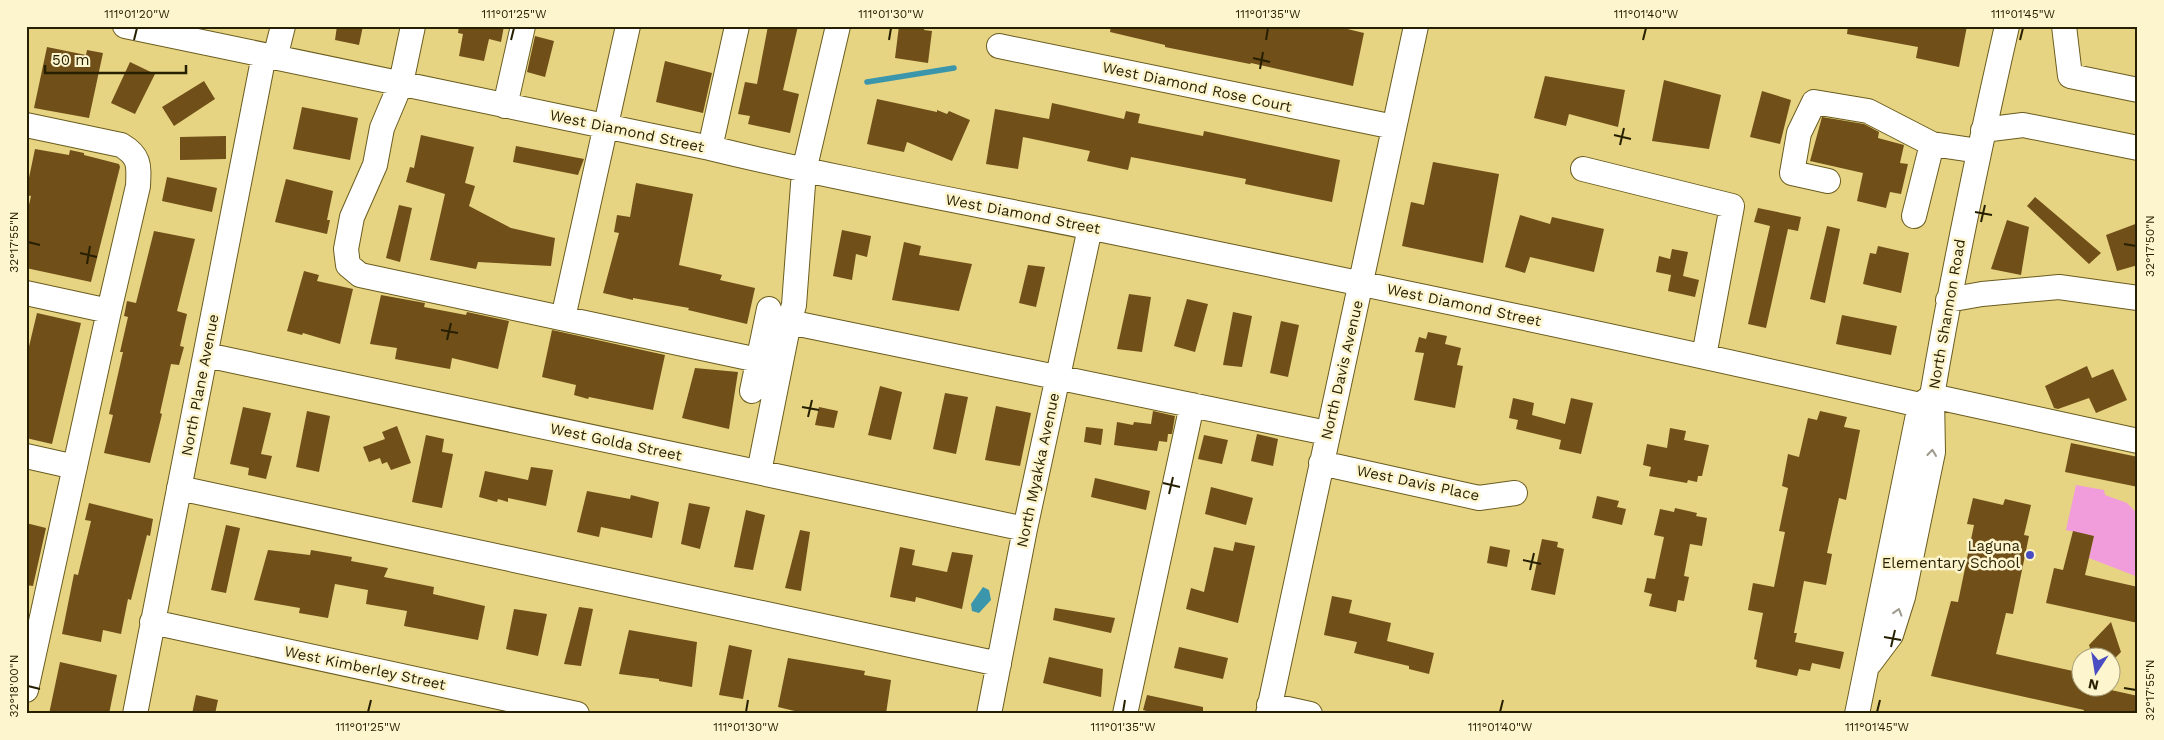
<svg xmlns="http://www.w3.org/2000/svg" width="2164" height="740" font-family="'Work Sans',sans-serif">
<rect width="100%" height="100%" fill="#e6d483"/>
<path fill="#f19ddb" d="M2076,485L2104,490L2105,495L2127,503L2137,513L2138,577L2089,558L2094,536L2066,530Z"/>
<path fill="#3b96ac" d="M983,587L989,590L991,600L979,613L972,611L971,604Z"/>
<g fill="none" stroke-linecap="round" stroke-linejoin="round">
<path stroke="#3b96ac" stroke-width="5.5" d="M867,82L954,68"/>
</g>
<path fill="#704f18" d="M337,26H363L359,45L335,40Z
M459,26H504L501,42L489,39L484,61L459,56L463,34L458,33Z
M768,26H798L783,90L799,94L790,133L748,124L750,116L738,114L745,82L757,84Z
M899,26H925L924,30L932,31L928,63L895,58Z
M1111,26H1335L1364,33L1353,86L1251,63L1250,64L1165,47V45L1110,32Z
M1848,26H1967L1959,67L1916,58L1918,47L1847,34Z
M535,36L554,41L545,77L527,72Z
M47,47L86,55L87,50L103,53L89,118L34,108Z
M665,61L712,73L703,113L656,102Z
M130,62L155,74L135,114L111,103Z
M1545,76L1625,90L1618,127L1569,114L1566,126L1534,118Z
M1664,80L1721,95L1709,149L1652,141Z
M204,81L215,99L174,126L162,107Z
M1762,91L1791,100L1780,144L1750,137Z
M877,99L937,112V110L947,114L949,111L970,120L952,161L907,142L904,152L867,144Z
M1052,103L1124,119L1126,111L1140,114L1138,123L1203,136L1204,131L1340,160L1332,202L1245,184L1246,179L1131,157L1128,170L1087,161L1090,151L1023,137L1018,169L986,164L995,109L1049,119Z
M302,107L358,118L350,160L293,149Z
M1822,117L1864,124L1879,132L1878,138L1904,145L1900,163L1908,164L1901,194L1890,192L1886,208L1857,201L1863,173L1810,161Z
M421,135L474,147L465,183L475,186L469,206L511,228L555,238L551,266L478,262L476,269L430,260L445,194L406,182L410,167L414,168Z
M226,136V159L180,160V137Z
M516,146L584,159L578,175L513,162Z
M35,149L69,155L70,150L84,153V155L119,164L120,167L91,282L26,268V218L31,196L26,195V192Z
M1433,162L1499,174L1483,263L1402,246L1411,202L1424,205Z
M167,177L217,188L212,212L162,201Z
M286,179L333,191L327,220H330L327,234L275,222Z
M636,183L693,194L679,265L722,275L720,280L755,288L747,324L688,310L689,308L633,298V300L603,293L619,233L614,232L617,215L630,217Z
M2035,197L2101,253L2089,264L2027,206Z
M399,205L412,208L400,262L386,258Z
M1758,208L1801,217L1798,231L1788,229L1766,328L1748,324L1770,226L1754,222Z
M1520,215L1550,224L1552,217L1604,229L1594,272L1530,257L1525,273L1505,267Z
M2007,220L2029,227L2021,275L1991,269Z
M2138,223V265L2117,271L2106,235Z
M1827,226L1840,229L1825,303L1810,299Z
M842,230L871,236L867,257L856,254L852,280L833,276Z
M154,231L195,239L177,311L187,314L180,346L184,347L179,365L171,364L160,413L162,414L150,463L104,453L113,415L109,414L123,352H120L128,317L124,316L127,301L136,303Z
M904,242L921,246L919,255L972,264L959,311L892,300Z
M1878,246L1909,253L1901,293L1863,284L1870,253L1876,254Z
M1672,249L1688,252L1683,276L1699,280L1695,297L1668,291L1671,275L1656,272L1659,256L1670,259Z
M1028,265L1045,267L1036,307L1019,303Z
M304,271L319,275L317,281L353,289L340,344L303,333L302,335L287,331Z
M1129,294L1151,297L1142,352L1117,349Z
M381,295L425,303L424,307L466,315L467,312L509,321L498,369L452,358L450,369L411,362L395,359L397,348L370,344Z
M1187,299L1208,304L1195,352L1174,346Z
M1233,312L1252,316L1242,367L1223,365Z
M37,313L81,323L52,444L26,438V359Z
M1842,315L1897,326L1891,355L1836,344Z
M1281,321L1299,325L1288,377L1270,373Z
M552,330L665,355L653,410L589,397L588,399L574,395L576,385L542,377Z
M1428,332L1447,336L1445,344L1461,348L1457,365L1463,366L1455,408L1414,400L1424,353L1415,352L1419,337L1426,339Z
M2087,366L2092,378L2113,369L2127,400L2096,413L2089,398L2058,409L2054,408L2045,386Z
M695,368L738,372L729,429L682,418Z
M880,386L902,392L891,440L868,435Z
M945,393L968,397L956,454L933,449Z
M1513,398L1534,403L1532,415L1565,424L1571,398L1593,403L1581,454L1559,449L1561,440L1516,429L1518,420L1509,418Z
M996,406L1031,413L1020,466L985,460Z
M243,407L271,413L261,454L272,456L266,479L248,475L249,468L230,464Z
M819,407L838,411L834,428L815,425Z
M307,411L330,416L319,472L296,467Z
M1153,411L1175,416L1172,434H1168L1167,442L1159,441L1157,451L1114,445L1117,422L1133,425L1134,422L1151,424Z
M1820,411L1847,417L1844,427L1860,430L1846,500L1839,498L1827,553L1832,554L1826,585L1804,581L1794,633H1797L1795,642L1844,652L1840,669L1812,663L1810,671L1799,669L1797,676L1756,667L1757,660L1754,659L1763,613L1748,610L1753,583L1774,587L1785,532L1779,531L1788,488L1782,486L1788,454L1799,457L1808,418L1817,420Z
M397,426L411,463L391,470L387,462L382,464L380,458L369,462L363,447L385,439L382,432Z
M1086,427L1103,429L1101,445L1084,442Z
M1670,428L1686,431L1684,440L1709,445L1702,476H1698L1697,482L1688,480L1687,483L1649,476L1651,467L1643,465L1647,444L1667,448Z
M1257,434L1278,439L1273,466L1251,461Z
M426,435L444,439L442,452L453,454L442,508L412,502Z
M1204,435L1228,440L1222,464L1198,459Z
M2071,443L2138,457V487L2065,472Z
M531,467L553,470L546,506L508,498V502L498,499L497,502L479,497L485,471L528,480Z
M1095,478L1150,491L1146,510L1091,497Z
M1211,487L1253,498L1246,525L1205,514Z
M587,491L630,499L631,495L659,502L652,538L601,527L599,537L577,532Z
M1597,496L1619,501L1617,507L1626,509L1622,525L1592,518Z
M1973,498L2003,505L2005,499L2031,505L2024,535L2029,536L2013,614L2006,613L1996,654L2082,673V688H2102L2138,696V714H2083L2084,710L1931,676L1951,601L1958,602L1974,525L1967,524Z
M89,503L153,519L150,536L147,535L131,600L128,599L121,634L103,630L101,642L62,634L74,574L78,575L91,521L85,520Z
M689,503L710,507L700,549L681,544Z
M1675,508L1697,513L1696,516L1707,518L1702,546L1690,544L1684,576L1689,577L1684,601L1678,600L1676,612L1649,606L1652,594L1644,592L1647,578L1655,579L1664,537L1654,535L1660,509L1674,512Z
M746,510L765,515L753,570L734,567Z
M26,523L46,528L33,586L26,585Z
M226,525L240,528L226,593L211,590Z
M800,530L810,532L801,591L785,588Z
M2073,531L2094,536L2085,575L2138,587V623L2046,603L2054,568L2063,570Z
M1542,539L1558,542L1557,547L1564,549L1555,595L1531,590Z
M1235,542L1255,546L1238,623L1186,609L1191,588L1204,592L1214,547L1233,551Z
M1490,546L1510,550L1507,567L1487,563Z
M900,547L915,550L912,565L947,572L952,552L973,555L962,609L916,597L915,602L890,597Z
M268,550L310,555L311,550L352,557L351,561L388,568L384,577L434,587L433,594L485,606L478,640L404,626L407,611L366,604L368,590L335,584L328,618L299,613L300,608L254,600Z
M1332,596L1352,600L1349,613L1391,623L1387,641L1434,653L1429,674L1409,669V666L1354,653L1357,642L1324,635Z
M579,607L593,609L581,666L564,664Z
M1055,608L1115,618L1111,633L1053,620Z
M514,609L547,614L538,656L506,649Z
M2111,622L2121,652L2115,658H2093L2089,645Z
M629,630L697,642L692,687L659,681V679L619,674Z
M729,645L752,650L743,699L719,695Z
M1179,647L1228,658L1223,679L1174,668Z
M1049,657L1103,669L1101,697L1043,683Z
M788,658L865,671L864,675L891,680L886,714H807L778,707Z
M60,662L117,675L109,714H49Z
M196,695L218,700L215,714H192Z
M1147,695L1203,707V714H1157L1143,710Z"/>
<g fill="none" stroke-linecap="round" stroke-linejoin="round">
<defs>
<path id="minor" d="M125,26L710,148C837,179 965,202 1093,228C1369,285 1645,342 1920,405
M413,26L401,83L382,128L375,165L352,217L346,249L348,265L360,275L758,360
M838,26L804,171L794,305L789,322L1327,433
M2064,26L2070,76L2138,90
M999,46L1394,127
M275,58L283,26
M505,106L523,26
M26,125L121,145C140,156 139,165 138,186L109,311L26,690
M1983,130L2023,125L2138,148
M710,148L737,26
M1583,169L1732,206L1704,356
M1828,181L1792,173L1799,133L1814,102L1868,111L1932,144
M1914,216L1932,144L1979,151
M26,293L109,311
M1948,300L1982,294L2059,287L2138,298
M563,318L628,26
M206,355L1025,529
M752,391L769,309
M26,456L75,467
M1321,463L1479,498L1515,493
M759,472L789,322
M179,488L999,664
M152,622L577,714
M1870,663L1891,635L1903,597L1933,452L1932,396L2138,441
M1269,705L1310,714
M135,714L264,55
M989,714L1025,529L1090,228
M1125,714L1192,405
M1268,714L1416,26
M1857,714L1920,405L1932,396C1953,272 1979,149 2007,26"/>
</defs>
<use href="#minor" stroke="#6a5c1f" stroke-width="26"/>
<use href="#minor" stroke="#fff" stroke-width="24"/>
</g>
<defs><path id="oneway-chevron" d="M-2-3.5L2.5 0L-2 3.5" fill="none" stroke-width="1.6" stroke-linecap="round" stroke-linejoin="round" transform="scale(1.25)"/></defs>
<g stroke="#9d9a8c">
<use href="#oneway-chevron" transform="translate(1932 453) rotate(-84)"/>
<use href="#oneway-chevron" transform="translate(1898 612) rotate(-73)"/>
</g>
<path fill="none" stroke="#261f00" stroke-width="2" d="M134,40L137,28M511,40L514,28M889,40L891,28M1266,40L1268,28M1643,40L1646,28M2020,40L2023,28M1253,58L1270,62M1260,69L1263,52M1614,135L1631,139M1620,145L1624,128M1975,212L1992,215M1981,222L1985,205M28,242L40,245M2124,244L2136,246M80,253L97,257M87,264L90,246M441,330L458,333M447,340L451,323M802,407L819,410M808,417L812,400M1163,483L1180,487M1169,494L1173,477M1523,560L1541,564M1530,570L1534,553M1884,637L1901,640M1891,647L1895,630M28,686L40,689M2124,688L2136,690M368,712L371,700M746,712L748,700M1123,712L1125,700M1500,712L1503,700M1877,712L1880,700"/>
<circle fill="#4a4cc2" stroke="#fdf5ce" stroke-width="2" cx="2030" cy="555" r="5"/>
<g text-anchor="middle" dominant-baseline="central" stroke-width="5" stroke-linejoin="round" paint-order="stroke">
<g font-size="15" fill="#261f00" stroke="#fdf5ce">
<text transform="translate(1197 87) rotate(12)">West Diamond Rose Court</text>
<text transform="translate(627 131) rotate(12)">West Diamond Street</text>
<text transform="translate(1023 214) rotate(11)">West Diamond Street</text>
<text transform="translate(1464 305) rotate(12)">West Diamond Street</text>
<text transform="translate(1947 314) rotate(-80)">North Shannon Road</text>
<text transform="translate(1342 370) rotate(-77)">North Davis Avenue</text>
<text transform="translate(200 385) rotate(-79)">North Plane Avenue</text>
<text transform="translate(616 442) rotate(12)">West Golda Street</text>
<text transform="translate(1038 470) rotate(-78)">North Myakka Avenue</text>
<text transform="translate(1418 483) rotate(12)">West Davis Place</text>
<text transform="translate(365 668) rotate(12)">West Kimberley Street</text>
</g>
<g font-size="15" fill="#261f00" stroke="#fdf5ce" text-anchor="end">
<text x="2020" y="546">Laguna<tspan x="2020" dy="17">Elementary School</tspan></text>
</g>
</g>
<rect width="2164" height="740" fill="none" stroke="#fdf5ce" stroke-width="55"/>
<g transform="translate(2096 672) rotate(192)"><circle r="24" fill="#fdf5ce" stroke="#a79f7c"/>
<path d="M0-4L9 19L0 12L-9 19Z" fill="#4a4cc2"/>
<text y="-8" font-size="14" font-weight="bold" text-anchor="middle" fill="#261f00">N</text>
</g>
<path d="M45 65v8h141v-8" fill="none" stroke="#261f00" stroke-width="2.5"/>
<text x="52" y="65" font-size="15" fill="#261f00" stroke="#fdf5ce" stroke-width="4" paint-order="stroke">50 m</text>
<rect x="28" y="28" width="2108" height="684" fill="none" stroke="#261f00" stroke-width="2"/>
<g font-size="12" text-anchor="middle" fill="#261f00">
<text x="137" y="18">111°01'20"W</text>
<text x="514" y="18">111°01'25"W</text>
<text x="891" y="18">111°01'30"W</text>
<text x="1268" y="18">111°01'35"W</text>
<text x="1646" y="18">111°01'40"W</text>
<text x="2023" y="18">111°01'45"W</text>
<text transform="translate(14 242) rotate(-90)" y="4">32°17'55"N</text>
<text transform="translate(2150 246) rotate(-90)" y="4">32°17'50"N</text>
<text transform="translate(14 686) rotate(-90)" y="4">32°18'00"N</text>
<text transform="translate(2150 690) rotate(-90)" y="4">32°17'55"N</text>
<text x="368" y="731">111°01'25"W</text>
<text x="746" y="731">111°01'30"W</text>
<text x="1123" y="731">111°01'35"W</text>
<text x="1500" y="731">111°01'40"W</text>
<text x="1877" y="731">111°01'45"W</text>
</g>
</svg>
